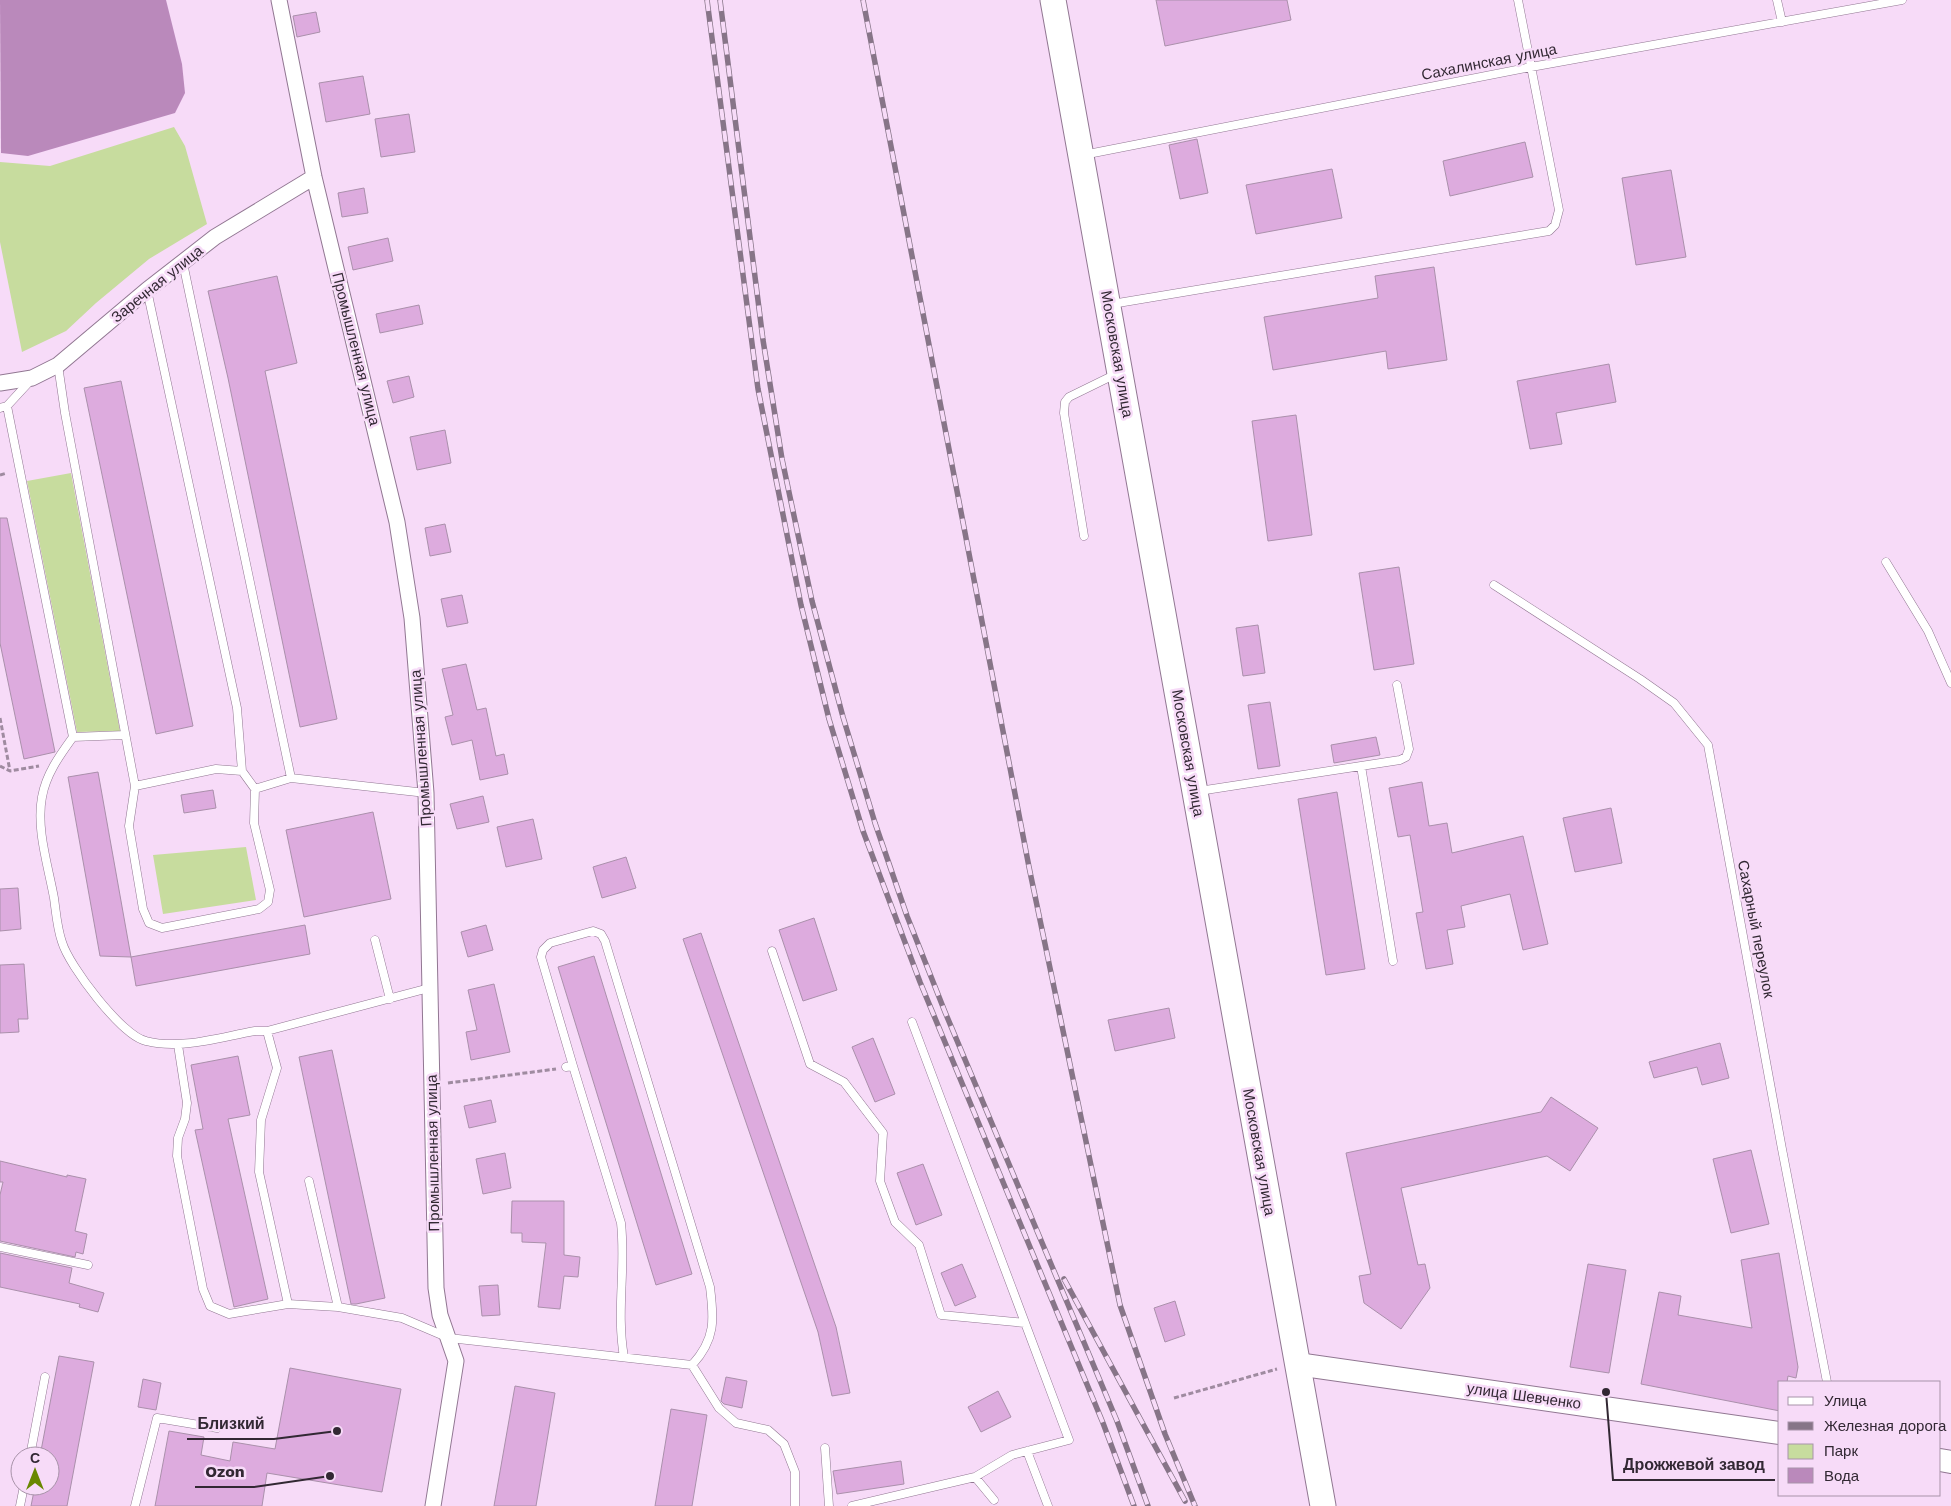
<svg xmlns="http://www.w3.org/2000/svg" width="1951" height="1506" font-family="'Work Sans',sans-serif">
<rect width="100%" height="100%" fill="#f7dbf8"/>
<path fill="#c7dc9e" d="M174,127L185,146L207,224L149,259L96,303L66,331L22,352L0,242V162L50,166Z
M71,473L120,731L77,732L27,481Z
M246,847L256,900L163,914L153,855Z"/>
<path fill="#ba89bb" d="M0,0H166L182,64L185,93L175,113L28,156L1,153Z"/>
<path fill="#ddabde" stroke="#aa90ab" d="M1156,0H1287L1291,20L1165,46Z
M316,12L320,32L297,37L293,16Z
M363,76L370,114L326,122L319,83Z
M409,114L415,152L381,157L375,119Z
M1197,139L1208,193L1180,199L1169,145Z
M1525,142L1533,177L1450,196L1443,161Z
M1332,169L1342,218L1256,234L1246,185Z
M1671,170L1686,257L1636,265L1622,178Z
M364,188L368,213L342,217L338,193Z
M388,238L393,261L353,270L348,247Z
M1434,267L1447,360L1388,369L1386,351L1273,370L1264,317L1378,298L1375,276Z
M277,276L297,363L265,371L337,719L300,727L228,378L208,291Z
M419,305L423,324L380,333L376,314Z
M1609,364L1616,402L1556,413L1562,444L1530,449L1517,381Z
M409,376L414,397L393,403L387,381Z
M121,381L193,726L156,734L84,388Z
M1296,415L1312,535L1268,541L1252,421Z
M445,430L451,463L417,470L410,437Z
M0,518H7L55,752L24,759L0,643Z
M445,524L451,552L430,556L425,528Z
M1399,567L1414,664L1374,670L1359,573Z
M462,595L468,623L447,627L441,599Z
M1258,625L1265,673L1243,676L1236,628Z
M466,664L477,710L486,708L496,756L504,754L508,774L480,780L472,740L452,745L445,717L453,715L442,669Z
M1270,702L1280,766L1258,769L1248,705Z
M1376,737L1380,755L1334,763L1331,745Z
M98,772L131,957L100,956L68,777Z
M1422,782L1429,826L1447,823L1452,853L1523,836L1548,944L1523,950L1510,894L1461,906L1465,927L1447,930L1453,964L1426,969L1416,913L1423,912L1410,835L1398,837L1389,788Z
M213,790L216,808L184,813L181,795Z
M1337,792L1365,969L1326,975L1298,799Z
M483,796L489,822L457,829L450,804Z
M1611,808L1622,863L1575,872L1563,818Z
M373,812L391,899L304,917L286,830Z
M533,819L542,859L506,867L497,827Z
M626,857L636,888L602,898L593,867Z
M18,888L21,929L0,931V889Z
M814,918L837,990L803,1001L779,930Z
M305,925L310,954L136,986L131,957Z
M486,925L493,950L468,957L461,932Z
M701,933L836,1327L850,1393L832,1396L818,1332L683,939Z
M594,956L692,1274L656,1285L558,967Z
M24,964L28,1019H18L19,1032L0,1033V965Z
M494,984L510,1052L471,1060L466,1032L477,1030L468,990Z
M1169,1008L1175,1038L1115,1051L1108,1020Z
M873,1038L895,1094L875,1102L852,1047Z
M1720,1043L1729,1078L1702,1085L1697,1067L1654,1078L1649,1062Z
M332,1050L385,1298L356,1304H351L299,1057Z
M238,1056L250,1115L228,1119L268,1299L234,1307L195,1130L203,1129L191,1065Z
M1551,1097L1598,1128L1570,1171L1547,1156L1401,1188L1418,1265L1425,1264L1430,1288L1401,1329L1364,1303L1359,1276L1371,1274L1346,1153L1541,1112Z
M491,1100L496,1122L469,1128L464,1106Z
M1751,1150L1769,1224L1731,1233L1713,1159Z
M505,1153L511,1188L483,1194L476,1159Z
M0,1161L67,1177V1175L86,1179L75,1231L87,1234L83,1254L76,1252L75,1257L0,1241V1195L3,1182H0Z
M923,1164L942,1215L916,1225L897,1173Z
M512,1201H564V1255L580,1257L578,1277L564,1276L560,1309L538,1307L546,1243L522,1242V1233H511Z
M0,1253L72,1268L69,1283L104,1293L98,1312L79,1307L80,1304L0,1287Z
M1779,1253L1798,1367L1796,1378L1788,1376L1787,1382H1780V1411L1641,1384L1659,1292L1681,1296L1678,1315L1752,1328L1741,1260Z
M962,1264L976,1297L955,1306L941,1273Z
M1588,1264L1626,1270L1609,1373L1570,1367Z
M498,1285L500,1315L482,1316L479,1286Z
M1175,1301L1185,1335L1165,1342L1154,1308Z
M59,1356L94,1362L67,1506H31L35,1486H50V1456H40Z
M290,1368L401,1389L382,1492L267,1473L262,1506H155L169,1431L204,1437L201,1455L230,1461L233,1442L275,1449Z
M726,1377L747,1381L742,1408L724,1404L721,1401Z
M143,1379L161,1383L156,1410L138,1407Z
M515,1386L555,1393L536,1506H494Z
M998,1391L1011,1417L981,1432L968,1407Z
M671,1409L707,1415L692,1506H655Z
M901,1461L904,1484L837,1494L833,1471Z"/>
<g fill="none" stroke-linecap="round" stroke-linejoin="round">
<defs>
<path id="lane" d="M1777,0L1782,22
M1083,155L1531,67L1902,0
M147,290L237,708L242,771
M1112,304L1549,231L1555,225L1559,210L1518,0
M58,365L65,413L135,786L129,826L143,909L149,923L162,928L259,909L268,902L270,890L254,823L255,789L291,778L183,263
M7,406L73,737L125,735
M0,408L7,406L31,380
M1084,536L1064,413L1065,402L1069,397L1116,374
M1886,562L1928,631L1951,683
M1494,585L1640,679L1674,703L1708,745L1782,1149L1827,1382
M73,737C60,755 46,774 42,797C36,829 48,865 54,898C56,912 57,928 62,942C69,966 122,1036 146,1041C181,1050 220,1037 255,1031H267L277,1068L261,1120L259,1172L288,1304L338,1307L309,1181
M1361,766L1400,760L1406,757L1409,749L1397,685
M291,778L426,793
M135,786L216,769L242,771L255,789
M1199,791L1361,766L1393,961
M375,940L390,999
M772,951L810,1064L844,1082L883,1133L880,1181L895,1222L919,1245L941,1315L1025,1323
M912,1022L1069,1440L1012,1455L975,1477
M267,1031L429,988
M178,1045L187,1103L185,1119L178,1138L177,1156L203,1289L210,1306L229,1314L288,1304
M573,1066L621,1223C626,1268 616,1312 624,1357
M0,1247L88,1265
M338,1307L402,1318L449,1338L692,1365C716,1339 714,1319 710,1287L605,941L601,934L593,931L550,943L543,950L541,957L573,1066L566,1067
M692,1365L719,1408L736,1423L768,1430L784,1444L795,1472V1506
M825,1448L829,1506
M1027,1451L1048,1506
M30,1456L45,1377
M20,1506L24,1486
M135,1506L157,1418L217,1428
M852,1506L975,1477L994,1500"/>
<path id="street" d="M279,0L314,177L397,522L412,618L426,793L436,1288L440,1315L456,1361L433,1506
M0,383L32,378L58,365L147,290L215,237L314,177"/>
<path id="secondary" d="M1297,1364L1780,1433
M1940,1460L1951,1462"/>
<path id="primary" d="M1053,0L1323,1506"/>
</defs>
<use href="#lane" stroke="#917792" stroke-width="9"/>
<use href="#street" stroke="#917792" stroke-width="17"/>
<use href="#secondary" stroke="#917792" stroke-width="24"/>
<use href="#primary" stroke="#917792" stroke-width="27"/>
<path stroke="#9f8ba0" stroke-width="3" stroke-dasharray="5 2.5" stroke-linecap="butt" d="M0,475L7,473
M0,718L10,771
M0,766L10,771L39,766
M448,1083L556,1069
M1174,1398L1277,1369"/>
<use href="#lane" stroke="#fff" stroke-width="8"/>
<use href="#street" stroke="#fff" stroke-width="15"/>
<use href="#secondary" stroke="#fff" stroke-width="22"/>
<use href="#primary" stroke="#fff" stroke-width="25"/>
<defs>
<path id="rail" d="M707,0L758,389L801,605L829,719L863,831L920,982L1103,1423L1134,1506
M720,0L763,340L782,459L812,601L843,717L875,823L907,916L945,1012L1117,1421L1148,1506
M863,0L1029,867L1120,1305L1165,1434L1195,1506
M1064,1279L1185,1501"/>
</defs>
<use href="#rail" stroke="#877588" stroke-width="5.5"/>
<use href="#rail" stroke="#f7dbf8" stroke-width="4" stroke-dasharray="11" stroke-linecap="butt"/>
</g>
<g text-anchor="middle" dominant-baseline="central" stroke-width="5" stroke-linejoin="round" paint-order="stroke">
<g font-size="15" fill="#322833" stroke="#f7dbf8">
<text transform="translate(1489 62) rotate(-11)">Сахалинская улица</text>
<text transform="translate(157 284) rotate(-39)">Заречная улица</text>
<text transform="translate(356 349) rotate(76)">Промышленная улица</text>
<text transform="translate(1117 354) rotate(80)">Московская улица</text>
<text transform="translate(421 748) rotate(-94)">Промышленная улица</text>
<text transform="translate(1188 753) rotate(80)">Московская улица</text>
<text transform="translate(1756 929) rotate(79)">Сахарный переулок</text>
<text transform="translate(1259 1152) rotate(80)">Московская улица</text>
<text transform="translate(433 1153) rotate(-91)">Промышленная улица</text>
<text transform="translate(1524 1396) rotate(8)">улица Шевченко</text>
</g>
</g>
<path fill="none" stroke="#322833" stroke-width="2" d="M337 1431L274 1439H187M1606 1392L1613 1480H1775M330 1476L254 1487H195"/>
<g fill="#322833" stroke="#f7dbf8" stroke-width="2">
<circle cx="337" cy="1431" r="5"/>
<circle cx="1606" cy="1392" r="5"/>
<circle cx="330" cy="1476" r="5"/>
</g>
<g font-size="16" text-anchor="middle" font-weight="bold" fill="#322833" stroke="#f7dbf8" stroke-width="5" stroke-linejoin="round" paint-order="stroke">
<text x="231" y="1429">Близкий</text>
<text x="1694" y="1470">Дрожжевой завод</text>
<text x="225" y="1477">Ozon</text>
</g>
<rect x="1778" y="1381" width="162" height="115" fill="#f7dbf8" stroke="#a893a9"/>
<rect x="1788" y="1397" width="25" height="8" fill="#ffffff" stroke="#a893a9"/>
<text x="1824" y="1406" font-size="15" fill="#322833">Улица</text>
<rect x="1788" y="1422" width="25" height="8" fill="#877588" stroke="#a893a9"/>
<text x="1824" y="1431" font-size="15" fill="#322833">Железная дорога</text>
<rect x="1788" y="1444" width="25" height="15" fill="#c7dc9e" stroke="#a893a9"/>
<text x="1824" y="1456" font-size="15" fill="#322833">Парк</text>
<rect x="1788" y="1468" width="25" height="15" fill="#ba89bb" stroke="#a893a9"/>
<text x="1824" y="1481" font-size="15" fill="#322833">Вода</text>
<g transform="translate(35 1471)"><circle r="24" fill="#f7dbf8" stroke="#a893a9"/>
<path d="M0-4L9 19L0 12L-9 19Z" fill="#698700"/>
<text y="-8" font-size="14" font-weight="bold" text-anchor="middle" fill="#322833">С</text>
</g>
</svg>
